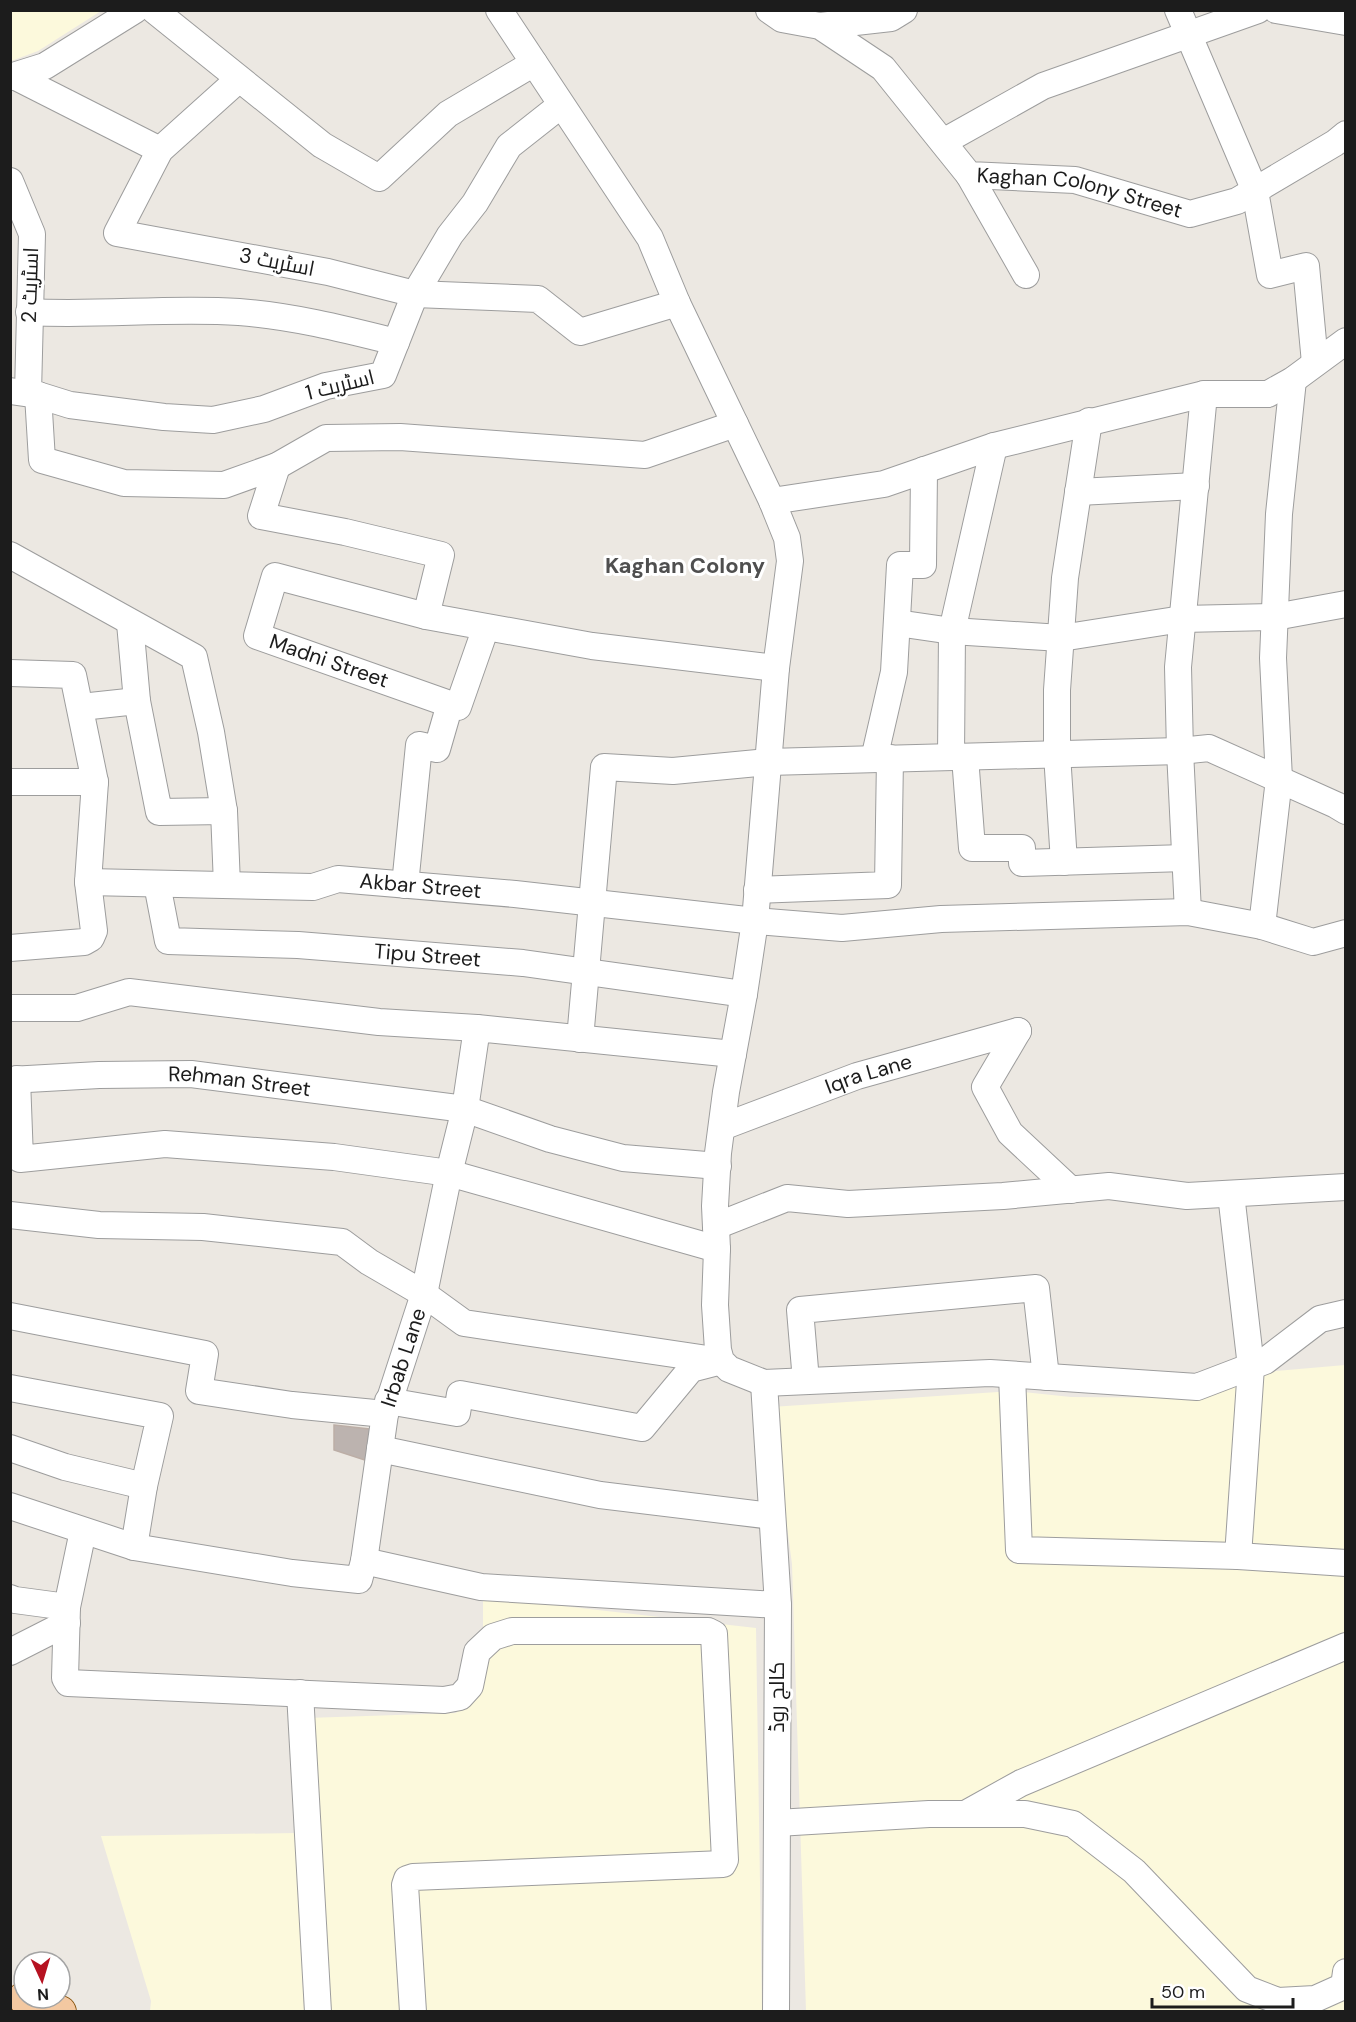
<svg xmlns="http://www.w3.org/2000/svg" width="1356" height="2022" font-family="'DM Sans',Cairo,sans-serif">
<rect width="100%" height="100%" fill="#ece8e2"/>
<path fill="#fcf9dc" d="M10,11L11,10L101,11L38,51L11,61Z
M1345,1365V2011H806L792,1564L771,1407L1013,1391L1071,1397L1201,1398L1276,1371Z
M483,1597L756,1628L762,2011H320L307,1718L456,1713L483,1682Z
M295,1833L304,2011H150L151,2001L101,1836Z"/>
<path fill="#bcb3af" stroke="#bcaea6" stroke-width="1.5" d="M334,1425L378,1430L371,1462L334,1450Z"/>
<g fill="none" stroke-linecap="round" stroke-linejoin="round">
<defs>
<g id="minor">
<path d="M154,10L322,145L379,178L448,114L534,63"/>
<path d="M499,10L650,238L677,303L772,501L787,538L790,561L776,668L755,921L744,994L726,1092L718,1153L715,1206L717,1249L715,1305L718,1350L721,1361L729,1369L764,1383L990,1373L1197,1387L1265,1361L1320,1319L1346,1313"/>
<path id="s1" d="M769,10L782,19L820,26L883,68L969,175L1075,180L1190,214L1237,201L1335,143L1346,134"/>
<path d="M1178,10L1255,191L1270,275L1306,266L1315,363"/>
<path d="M1276,10L1346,22"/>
<path d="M820,26L891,18L904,10"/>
<path d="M14,76L160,150"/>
<path d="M10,77L45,66L135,10"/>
<path d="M239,79L160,150L117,233L328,272L415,294L538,299L580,332L677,303"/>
<path d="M943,142L1043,86L1258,10"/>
<path d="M969,175L1026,275"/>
<path d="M10,181L32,234L28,393"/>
<path d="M29,312C99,316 170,307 239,312C293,316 344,329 396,342"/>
<path d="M10,391L38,395L70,405L164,417L213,420L264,409L326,386L383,375L415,294L450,235L475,203L509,146L561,105"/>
<path d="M38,395L42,460L124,483L224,485L277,466L326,438L400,437L645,455L735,424"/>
<path d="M277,466L261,516L345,532L441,555L426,616"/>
<path d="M1078,492L1196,486"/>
<path d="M772,501L884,484L994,446L1204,394H1268L1293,380L1346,341"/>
<path d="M10,555L194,657L211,732L224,811"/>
<path d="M130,623L137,701L159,812L224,811L227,885"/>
<path d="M897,623L952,631L1061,638L1182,619L1275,617L1346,604"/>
<path d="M486,627L458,707L257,636L275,576L426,616L592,646L776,668"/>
<path d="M10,673L73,675L95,782L88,882L94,931L91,938L84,942L10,948"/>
<path d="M81,707L137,701"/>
<path d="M951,757L952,631L994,446"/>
<path d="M965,757L972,848H1022V863L1185,858"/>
<path d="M874,759L894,672L900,565H923L924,470"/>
<path d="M10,782H95"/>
<path d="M1064,862L1057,754V690L1065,578L1089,421"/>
<path id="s2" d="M88,882L313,887L338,879L515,894L755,921L842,928L941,919L1188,912L1262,926L1313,942L1346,933"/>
<path id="s3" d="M157,884L168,941L298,945L523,963L744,994"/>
<path d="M405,885L419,745L437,749L450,704"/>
<path d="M757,890L888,885L890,758"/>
<path d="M1188,912L1180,751L1178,667L1204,394"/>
<path d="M1262,926L1279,779L1273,658L1279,514L1293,380"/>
<path d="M10,1008H77L129,992L379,1022L477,1028"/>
<path d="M1018,1031L985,1087L1010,1133L1071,1190"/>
<path d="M580,1039L604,767L673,771L768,762L1180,751L1209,748L1336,805L1346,811"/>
<path d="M17,1079L20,1159L165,1144L334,1157L449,1173L717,1249"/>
<path id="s4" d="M10,1080L99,1075L191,1074L465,1109L550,1139L623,1158L718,1166"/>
<path id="s5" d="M722,1127L857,1076L1018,1031"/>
<path d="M1231,1194L1251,1367L1238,1556"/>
<path d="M10,1215L99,1225L203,1227L342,1242L369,1262L424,1294L449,1173L465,1109L477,1028L733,1054"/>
<path d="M716,1226L787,1198L848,1204L1003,1196L1109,1186L1187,1196L1346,1187"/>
<path id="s6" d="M10,1316L205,1354L199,1391L292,1405L385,1414L424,1294L464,1323L721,1361"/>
<path d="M1012,1375L1019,1550L1238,1556L1346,1563"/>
<path d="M806,1381L800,1310L1036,1288L1046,1377"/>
<path d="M764,1383L778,1605L776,2012"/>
<path d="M10,1388L160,1416L144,1486L134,1547"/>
<path d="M388,1401L457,1413L460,1394L642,1428L691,1369L718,1362"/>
<path d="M10,1448L65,1467L144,1486"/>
<path d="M380,1449L600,1495L772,1516"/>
<path d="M10,1506L134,1547L292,1573L359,1580L364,1561L385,1414"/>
<path d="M364,1561L481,1587L778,1605"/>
<path d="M10,1598L15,1600L67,1607L83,1531"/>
<path d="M67,1607L65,1678L68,1683L444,1700L460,1697L470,1686L477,1652L493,1637L512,1631H708L714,1634L725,1860L723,1864L413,1877L407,1879L405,1885L413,2012"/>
<path d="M10,1652L67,1623"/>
<path d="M300,1693L318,2012"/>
<path d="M967,1813L1021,1783L1346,1646"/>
<path d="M777,1823L929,1814H1025L1073,1824L1134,1871L1247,1989L1278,2001L1315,1999L1344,1986L1346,1972"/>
</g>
<path id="major" d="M24,1998L60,2012"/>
</defs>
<use href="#minor" stroke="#9d9d9d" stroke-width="28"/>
<use href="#major" stroke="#87530d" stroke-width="34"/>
<use href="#minor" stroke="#fff" stroke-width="26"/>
<use href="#major" stroke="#f3c8a1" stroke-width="32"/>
</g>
<g text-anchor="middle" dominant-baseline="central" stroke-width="6" stroke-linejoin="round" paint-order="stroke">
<g font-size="21" fill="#1c1c1c" stroke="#fff">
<text stroke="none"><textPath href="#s1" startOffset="380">Kaghan Colony Street</textPath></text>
<text transform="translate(277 262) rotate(11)">اسٹریٹ 3</text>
<text transform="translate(30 285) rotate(-88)">اسٹریٹ 2</text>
<text transform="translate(340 385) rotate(-14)">اسٹریٹ 1</text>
<text transform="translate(329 661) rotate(19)">Madni Street</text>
<text stroke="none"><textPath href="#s2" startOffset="334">Akbar Street</textPath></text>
<text stroke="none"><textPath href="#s3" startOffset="318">Tipu Street</textPath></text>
<text stroke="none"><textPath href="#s5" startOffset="156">Iqra Lane</textPath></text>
<text stroke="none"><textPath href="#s4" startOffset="230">Rehman Street</textPath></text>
<text stroke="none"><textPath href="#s6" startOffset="483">Irbab Lane</textPath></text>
<text transform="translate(777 1697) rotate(-90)">کالج روڈ</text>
</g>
<g font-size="22" font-weight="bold" fill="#4f4f4f" stroke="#fff">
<text x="685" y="565">Kaghan Colony</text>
</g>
</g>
<rect width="1356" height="2022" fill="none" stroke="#1c1c1c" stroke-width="24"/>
<g transform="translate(42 1980) rotate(176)"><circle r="28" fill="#ffffff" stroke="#a4a4a4" stroke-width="1.5"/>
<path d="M0-4.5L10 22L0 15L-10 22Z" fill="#b61221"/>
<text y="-9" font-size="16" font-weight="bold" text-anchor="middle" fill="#1c1c1c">N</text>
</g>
<path d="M1152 1998v9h141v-9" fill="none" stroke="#1c1c1c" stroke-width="3"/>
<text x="1161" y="1998" font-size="18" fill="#1c1c1c" stroke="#ffffff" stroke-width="4.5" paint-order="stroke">50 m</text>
</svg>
